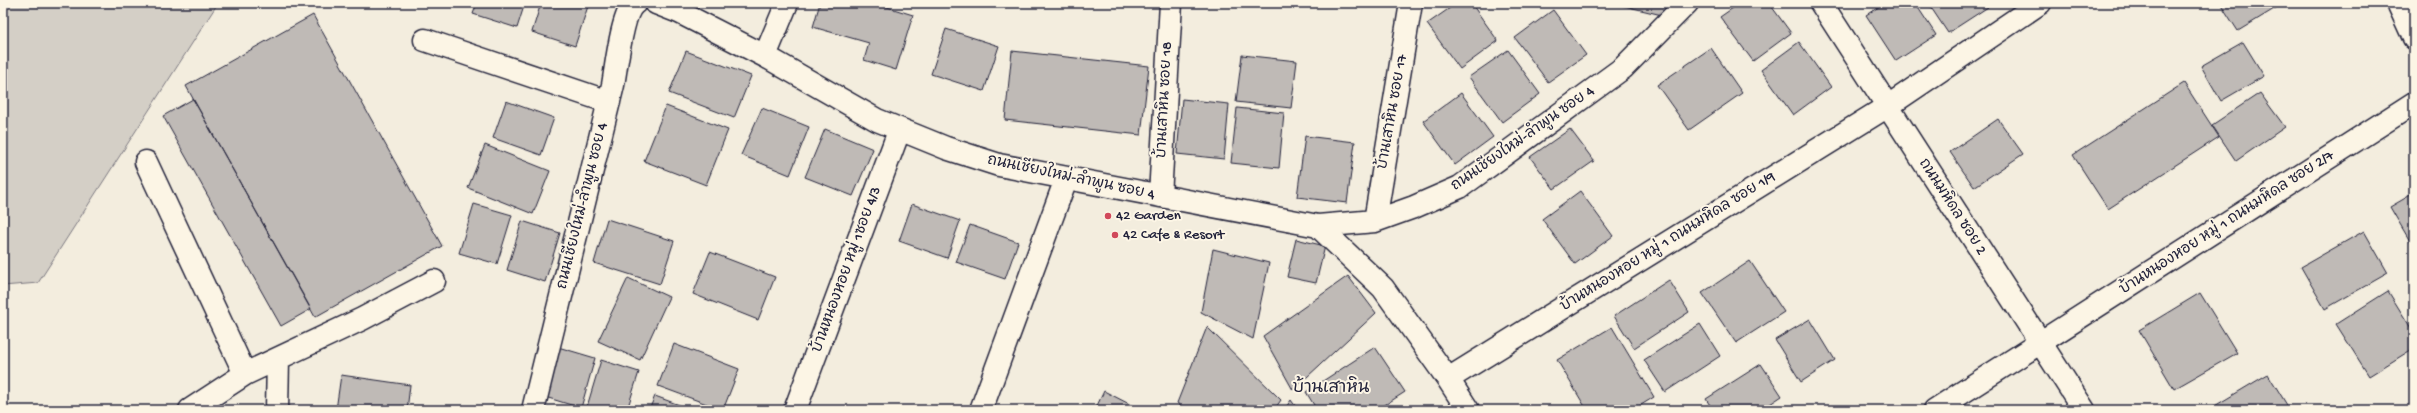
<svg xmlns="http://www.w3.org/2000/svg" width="2417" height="413" font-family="'Gochi Hand','Playpen Sans Thai',sans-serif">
<rect width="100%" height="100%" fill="#f3edde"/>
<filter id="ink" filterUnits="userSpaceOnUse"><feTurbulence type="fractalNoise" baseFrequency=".025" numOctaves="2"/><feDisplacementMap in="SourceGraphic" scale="8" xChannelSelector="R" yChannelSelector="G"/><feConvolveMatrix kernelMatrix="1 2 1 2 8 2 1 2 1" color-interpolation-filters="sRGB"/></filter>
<g filter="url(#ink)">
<path fill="#d4cfc6" stroke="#7b7880" d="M3,3H218L38,283L3,286Z"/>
<path fill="#bfbab6" stroke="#22223b" d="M477,3H525L517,28L473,14Z
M541,3H589L575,46L532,32Z
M820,3H874L913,15L896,70L864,60L869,43L813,27Z
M1457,3H1471L1498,41L1460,69L1427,24Z
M1612,3H1669L1666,16Z
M1740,3H1769L1791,33L1753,61L1720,17Z
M1885,3H1915L1936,35L1896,61L1866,15Z
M1928,3H1985L1988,7L1948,33Z
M2220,3H2284L2238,31Z
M1553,10L1586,55L1548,82L1515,38Z
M313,15L442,246L315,317L186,86Z
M946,29L999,46L984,91L931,74Z
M1799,42L1831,87L1793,115L1761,70Z
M2243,42L2264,76L2221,101L2201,66Z
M1711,48L1742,93L1689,130L1657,85Z
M1508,50L1540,94L1502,122L1469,77Z
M686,51L751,76L734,118L669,93Z
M1012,51L1149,66L1141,135L1005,120Z
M1242,55L1297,61L1291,108L1236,102Z
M2184,83L2219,137L2108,209L2073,155Z
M1461,93L1493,137L1455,165L1423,121Z
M2260,93L2285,127L2236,161L2212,125Z
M193,99L311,309L281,326L163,116Z
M1182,99L1229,104L1224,159L1177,154Z
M506,101L554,118L541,155L493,138Z
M666,106L728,130L706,185L644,161Z
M762,108L809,127L790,175L741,155Z
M1237,108L1284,113L1279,168L1231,163Z
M1998,119L2023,154L1974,187L1950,152Z
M825,129L873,149L853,196L805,177Z
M1570,129L1594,161L1554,189L1530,157Z
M1305,136L1355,142L1347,203L1297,197Z
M485,145L550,171L533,214L468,188Z
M1580,191L1613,236L1575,264L1542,219Z
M2414,193V248L2390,207Z
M474,204L512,215L497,264L459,253Z
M912,204L960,221L947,258L899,241Z
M607,219L674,241L660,284L594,263Z
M522,221L560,233L545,282L507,270Z
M970,225L1018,242L1005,279L956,262Z
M2364,231L2388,273L2325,309L2301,267Z
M1296,239L1325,246L1316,283L1287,277Z
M1213,249L1269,263L1253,339L1201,312Z
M710,252L775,277L758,320L693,294Z
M1750,261L1784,312L1736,343L1702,293Z
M1348,276L1376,313L1293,390L1263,336Z
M628,278L669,297L640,360L598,341Z
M1669,280L1689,312L1634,348L1614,316Z
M2388,291L2414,333V348L2369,376L2336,324Z
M2200,293L2237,353L2174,389L2139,330Z
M1810,319L1835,360L1801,382L1775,340Z
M1700,324L1720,356L1665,392L1644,360Z
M1207,327L1281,400L1274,410H1186L1177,403Z
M1612,327L1654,397L1633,410H1587L1557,360Z
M674,344L739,369L723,410L658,386Z
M558,347L595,358L581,408L542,396Z
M1375,347L1405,392L1377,410H1317L1306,392Z
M601,360L639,372L627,410H586Z
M1761,364L1782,396L1761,410H1713L1706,399Z
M2268,374L2290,410H2208Z
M341,375L410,385L407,410H336Z
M1104,391L1141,410H1095Z
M655,396L693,410H649Z
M1291,400L1298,410H1284Z"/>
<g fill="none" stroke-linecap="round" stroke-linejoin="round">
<defs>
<path id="minor" d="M656,3L679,12L765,56L877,120L946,148L999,165L1318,226L1375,221L1414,207L1460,187L1623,68L1687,3
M1821,3L2084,410
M2398,3L2414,38
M425,40L609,102
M765,56L787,3
M146,162L245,374L190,410
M1160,196L1171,3
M1375,221L1411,3
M1318,226L1383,288L1448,379L1468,410
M245,374L362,319L434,281
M1448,379L1888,106L2040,3
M277,410L278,359
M533,410L613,85C616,69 622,12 635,3
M795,410L899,131
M981,410L1066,179
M1935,410L2414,103"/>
</defs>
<use href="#minor" stroke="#22223b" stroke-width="25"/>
<use href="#minor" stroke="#fcf5e5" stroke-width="22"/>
</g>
</g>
<g fill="#d1495b" stroke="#fcf5e5" stroke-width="1.5">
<circle cx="1108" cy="216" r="4"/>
<circle cx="1115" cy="235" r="4"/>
</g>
<g text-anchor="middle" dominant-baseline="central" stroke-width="4" stroke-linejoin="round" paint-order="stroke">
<g font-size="15" fill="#22223b" stroke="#fcf5e5">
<text transform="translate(1165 100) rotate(-87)">บ้านเสาหิน ซอย 18</text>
<text transform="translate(1393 112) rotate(-80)">บ้านเสาหิน ซอย 17</text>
<text transform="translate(1523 139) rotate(-35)">ถนนเชียงใหม่-ลำพูน ซอย 4</text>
<text transform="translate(1071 178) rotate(12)">ถนนเชียงใหม่-ลำพูน ซอย 4</text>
<text transform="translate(583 206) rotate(-76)">ถนนเชียงใหม่-ลำพูน ซอย 4</text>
<text transform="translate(1952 207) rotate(57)">ถนนมหิดล ซอย 2</text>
<text transform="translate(2227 223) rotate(-33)">บ้านหนองหอย หมู่ 1 ถนนมหิดล ซอย 2/7</text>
<text transform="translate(1668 242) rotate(-32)">บ้านหนองหอย หมู่ 1 ถนนมหิดล ซอย 1/9</text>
<text transform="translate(847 270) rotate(-70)">บ้านหนองหอย หมู่ 1ซอย 4/3</text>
</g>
<g font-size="15" fill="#22223b" stroke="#fcf5e5" text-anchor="start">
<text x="1116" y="216">42 Garden</text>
<text x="1123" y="235">42 Cafe &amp; Resort</text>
</g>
<g font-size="17" fill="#22223b" stroke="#fcf5e5">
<text x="1331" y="389">บ้านเสาหิน</text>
</g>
</g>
<rect width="2417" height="413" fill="none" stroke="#fcf5e5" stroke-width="16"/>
<rect x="8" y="8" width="2401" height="397" fill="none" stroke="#22223b" stroke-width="1.5" filter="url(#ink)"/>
</svg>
